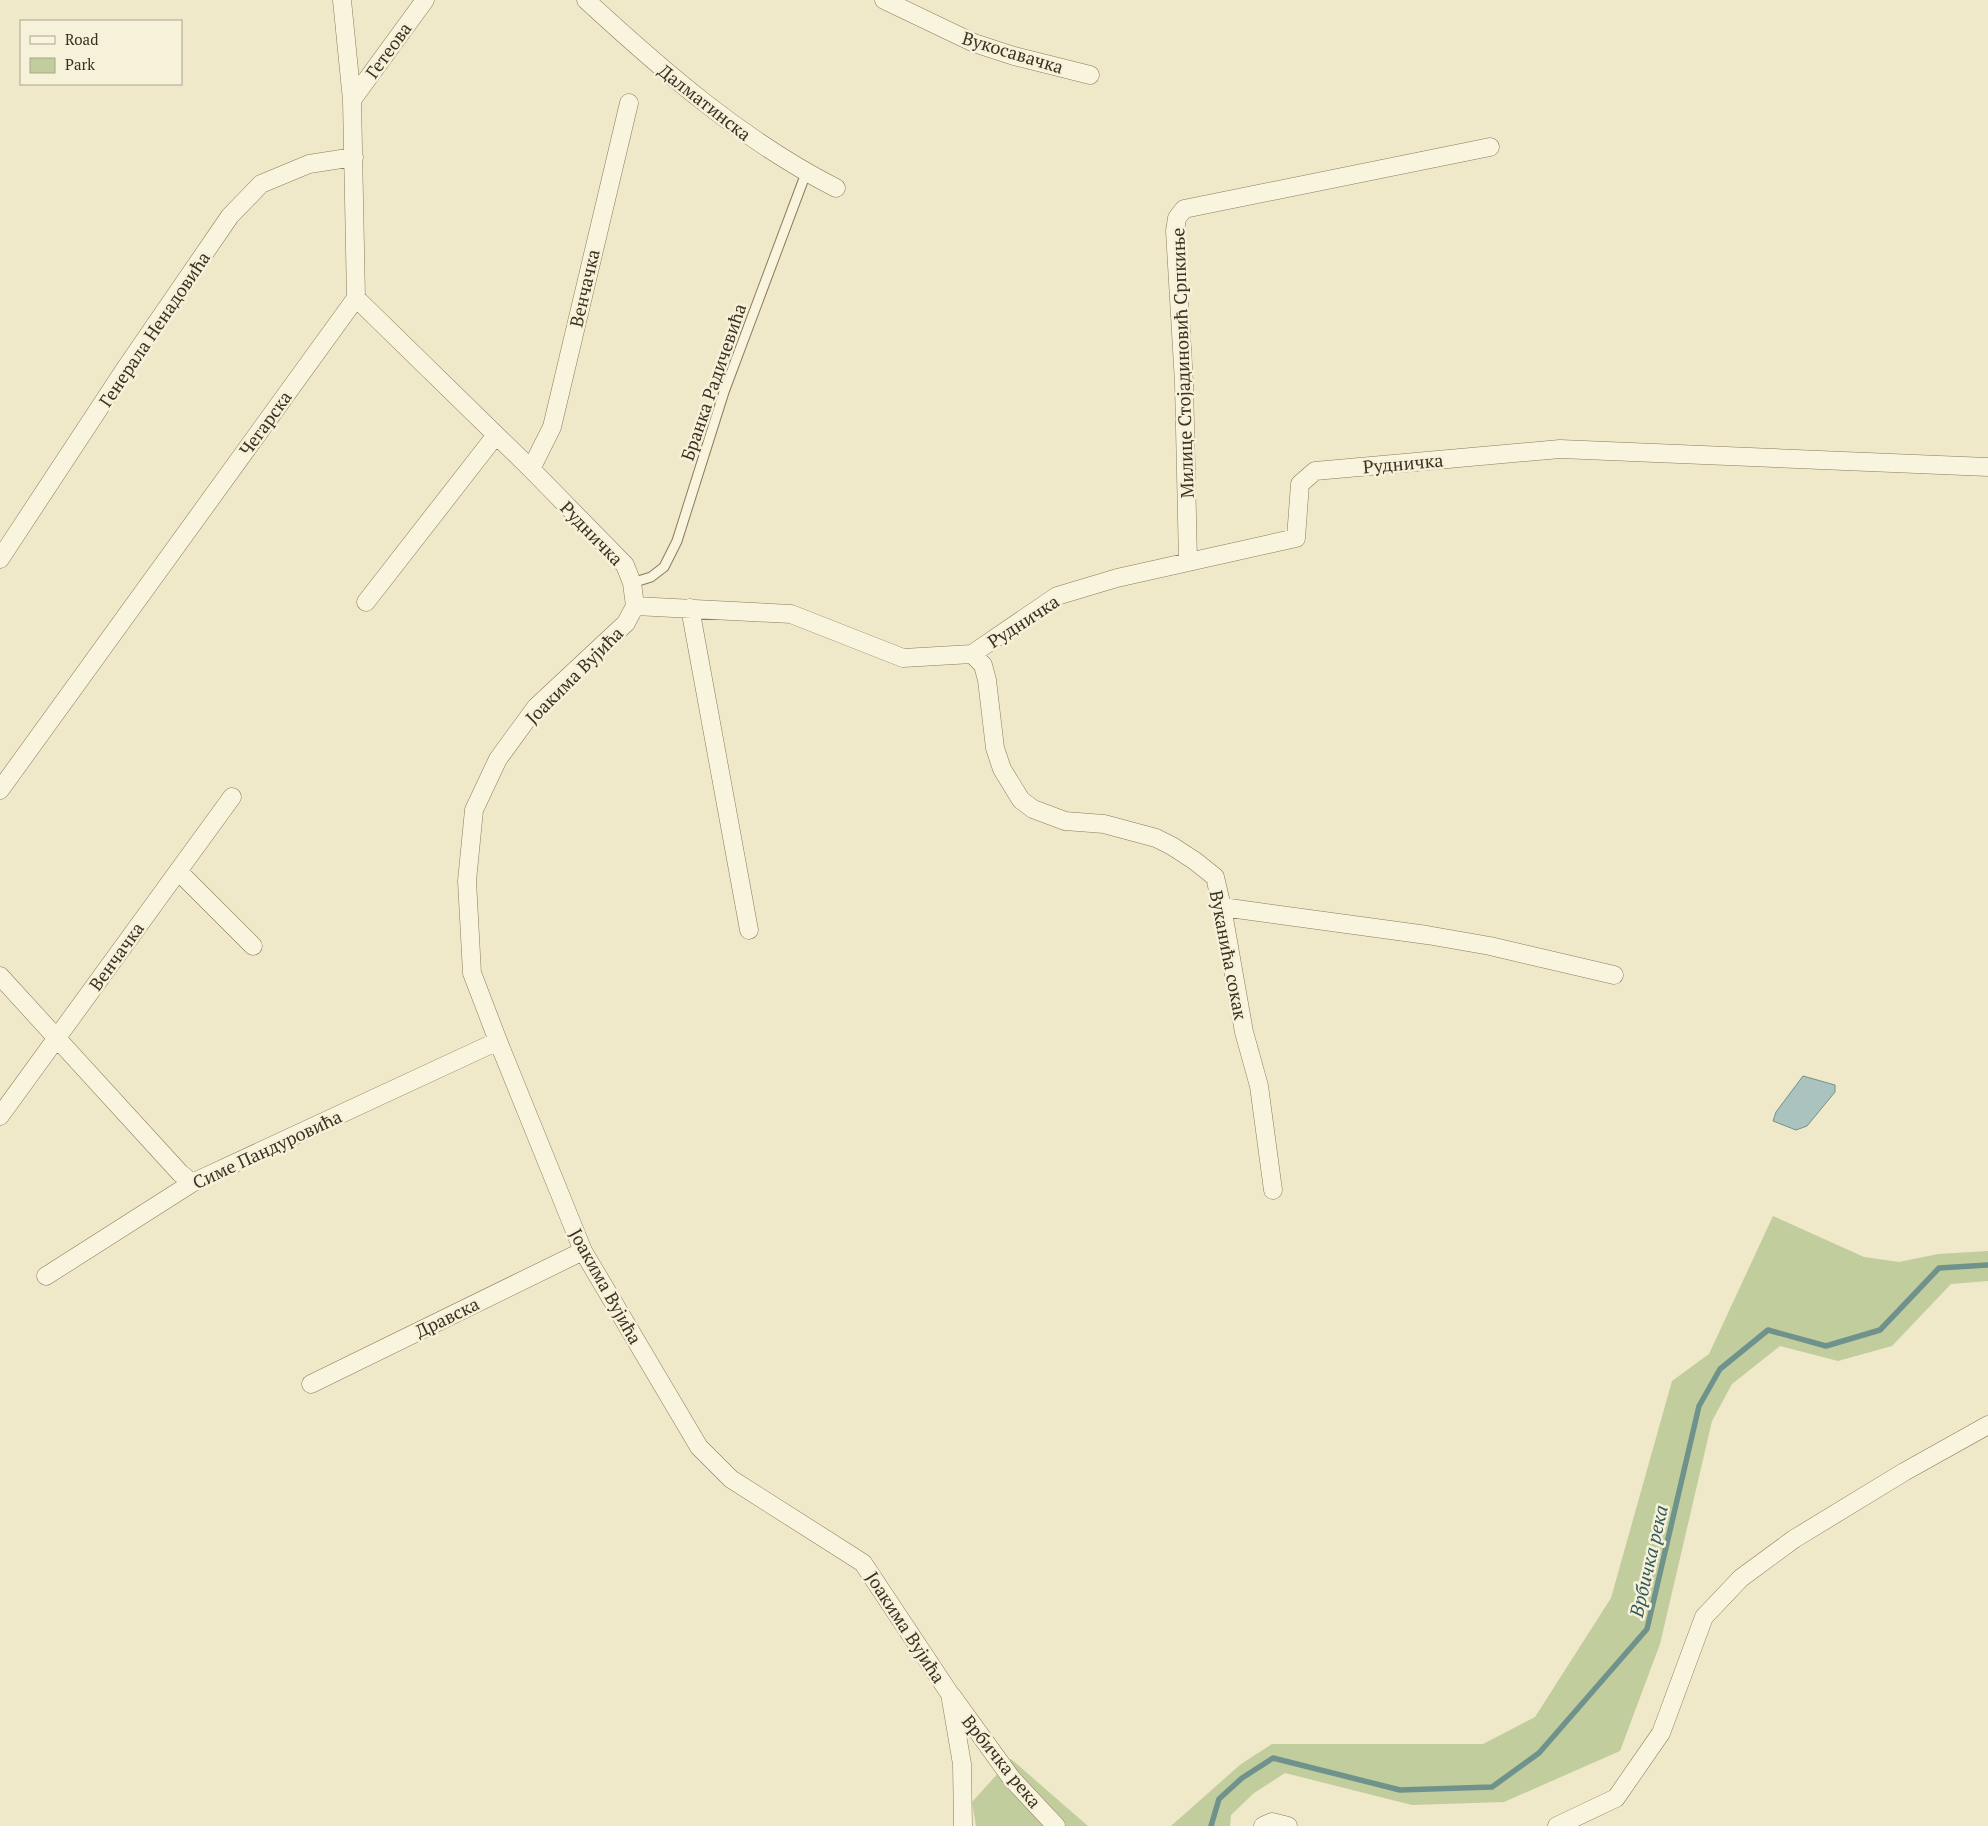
<svg xmlns="http://www.w3.org/2000/svg" width="1988" height="1826" font-family="'PT Serif',serif">
<rect width="100%" height="100%" fill="#efe8c9"/>
<path fill="#c1cd9c" d="M1773,1216L1864,1257L1899,1262L1938,1254L1988,1251V1281L1951,1284L1892,1346L1838,1361L1780,1346L1732,1384L1712,1421L1660,1644L1620,1751L1504,1802L1412,1805L1285,1773L1254,1793L1231,1815L1230,1826H1171L1241,1764L1272,1744H1483L1535,1717L1611,1598L1672,1381L1709,1354Z
M1011,1759L1088,1826H976L972,1802Z"/>
<path fill="#aac3bf" stroke="#70928d" d="M1803,1076L1835,1085V1092L1807,1126L1796,1130L1773,1121L1776,1112Z"/>
<g fill="none" stroke-linecap="round" stroke-linejoin="round">
<path stroke="#70928d" stroke-width="5.5" d="M1211,1826L1219,1799L1242,1778L1273,1758L1400,1790L1492,1787L1539,1753L1647,1629L1699,1406L1720,1369L1768,1330L1826,1346L1880,1330L1939,1268L1988,1265"/>
<defs>
<path id="lane" d="M632,583L651,577L664,567L677,541L724,392L806,173"/>
<path id="street" d="M586,0C663,71 742,140 836,188
M884,0L974,43L1014,56L1090,75
M352,100L425,0
M356,298L531,469L625,565L632,583L635,606
M531,469L552,427L629,103
M0,559L125,369L230,216L261,184L309,164L354,157
M1188,562L1184,383L1175,231L1177,218L1184,209L1490,147
M366,602L496,435
M635,606L626,623L536,707L498,759L474,810L467,881L472,973L498,1041L583,1251L699,1447L731,1479L863,1563L950,1694L962,1764L963,1826
M635,606L791,614L903,658L972,654L1057,596L1117,578L1296,538L1300,484L1315,471L1560,449L1988,467
M690,608L749,930
M972,654L983,665L987,680L995,748L1002,769L1021,800L1033,809L1065,821L1104,824L1156,838L1172,846L1195,861L1215,877L1222,907L1244,1032L1259,1086L1273,1190
M0,790L356,298L352,100L342,0
M178,871L253,946
M1222,907L1427,935L1490,946L1614,975
M0,976L180,1173L192,1183
M0,1116L232,797
M46,1276L192,1183L498,1041
M311,1384L583,1251
M952,1696L1012,1779L1056,1826
M1263,1826L1272,1822L1288,1826
M1557,1826L1616,1798L1661,1733L1704,1617L1741,1578L1794,1539L1904,1472L1988,1425"/>
</defs>
<use href="#lane" stroke="#8b7b5d" stroke-width="11"/>
<use href="#street" stroke="#8b7b5d" stroke-width="19"/>
<use href="#lane" stroke="#f9f4dd" stroke-width="9"/>
<use href="#street" stroke="#f9f4dd" stroke-width="18"/>
</g>
<g text-anchor="middle" dominant-baseline="central" stroke-width="5" stroke-linejoin="round" paint-order="stroke">
<g font-size="18" fill="#3c3121" stroke="#f6f1d9">
<text transform="translate(388 50) rotate(-54)">Гетеова</text>
<text transform="translate(1013 52) rotate(17)">Вукосавачка</text>
<text transform="translate(705 102) rotate(38)">Далматинска</text>
<text transform="translate(584 288) rotate(-77)">Венчачка</text>
<text transform="translate(154 329) rotate(-56)">Генерала Ненадовића</text>
<text transform="translate(1182 363) rotate(-92)">Милице Стојадиновић Српкиње</text>
<text transform="translate(713 382) rotate(-71)">Бранка Радичевића</text>
<text transform="translate(265 423) rotate(-54)">Чегарска</text>
<text transform="translate(1403 463) rotate(-5)">Рудничка</text>
<text transform="translate(592 533) rotate(46)">Рудничка</text>
<text transform="translate(1023 621) rotate(-33)">Рудничка</text>
<text transform="translate(574 675) rotate(-45)">Јоакима Вујића</text>
<text transform="translate(1229 955) rotate(79)">Вуканића сокак</text>
<text transform="translate(116 956) rotate(-54)">Венчачка</text>
<text transform="translate(267 1149) rotate(-25)">Симе Пандуровића</text>
<text transform="translate(606 1286) rotate(61)">Јоакима Вујића</text>
<text transform="translate(447 1317) rotate(-26)">Дравска</text>
<text transform="translate(906 1627) rotate(57)">Јоакима Вујића</text>
<text transform="translate(1002 1761) rotate(51)">Врбичка река</text>
</g>
<g font-size="19" font-style="italic" fill="#30595b" stroke="#f6f1d9">
<text transform="translate(1648 1561) rotate(-77)">Врбичка река</text>
</g>
</g>
<rect x="20" y="20" width="162" height="65" fill="#f6f1d9" stroke="#aca48f"/>
<rect x="30" y="36" width="25" height="8" fill="#f9f4dd" stroke="#aca48f"/>
<text x="65" y="45" font-size="15" fill="#3c3121">Road</text>
<rect x="30" y="58" width="25" height="15" fill="#c1cd9c" stroke="#aca48f"/>
<text x="65" y="70" font-size="15" fill="#3c3121">Park</text>
</svg>
